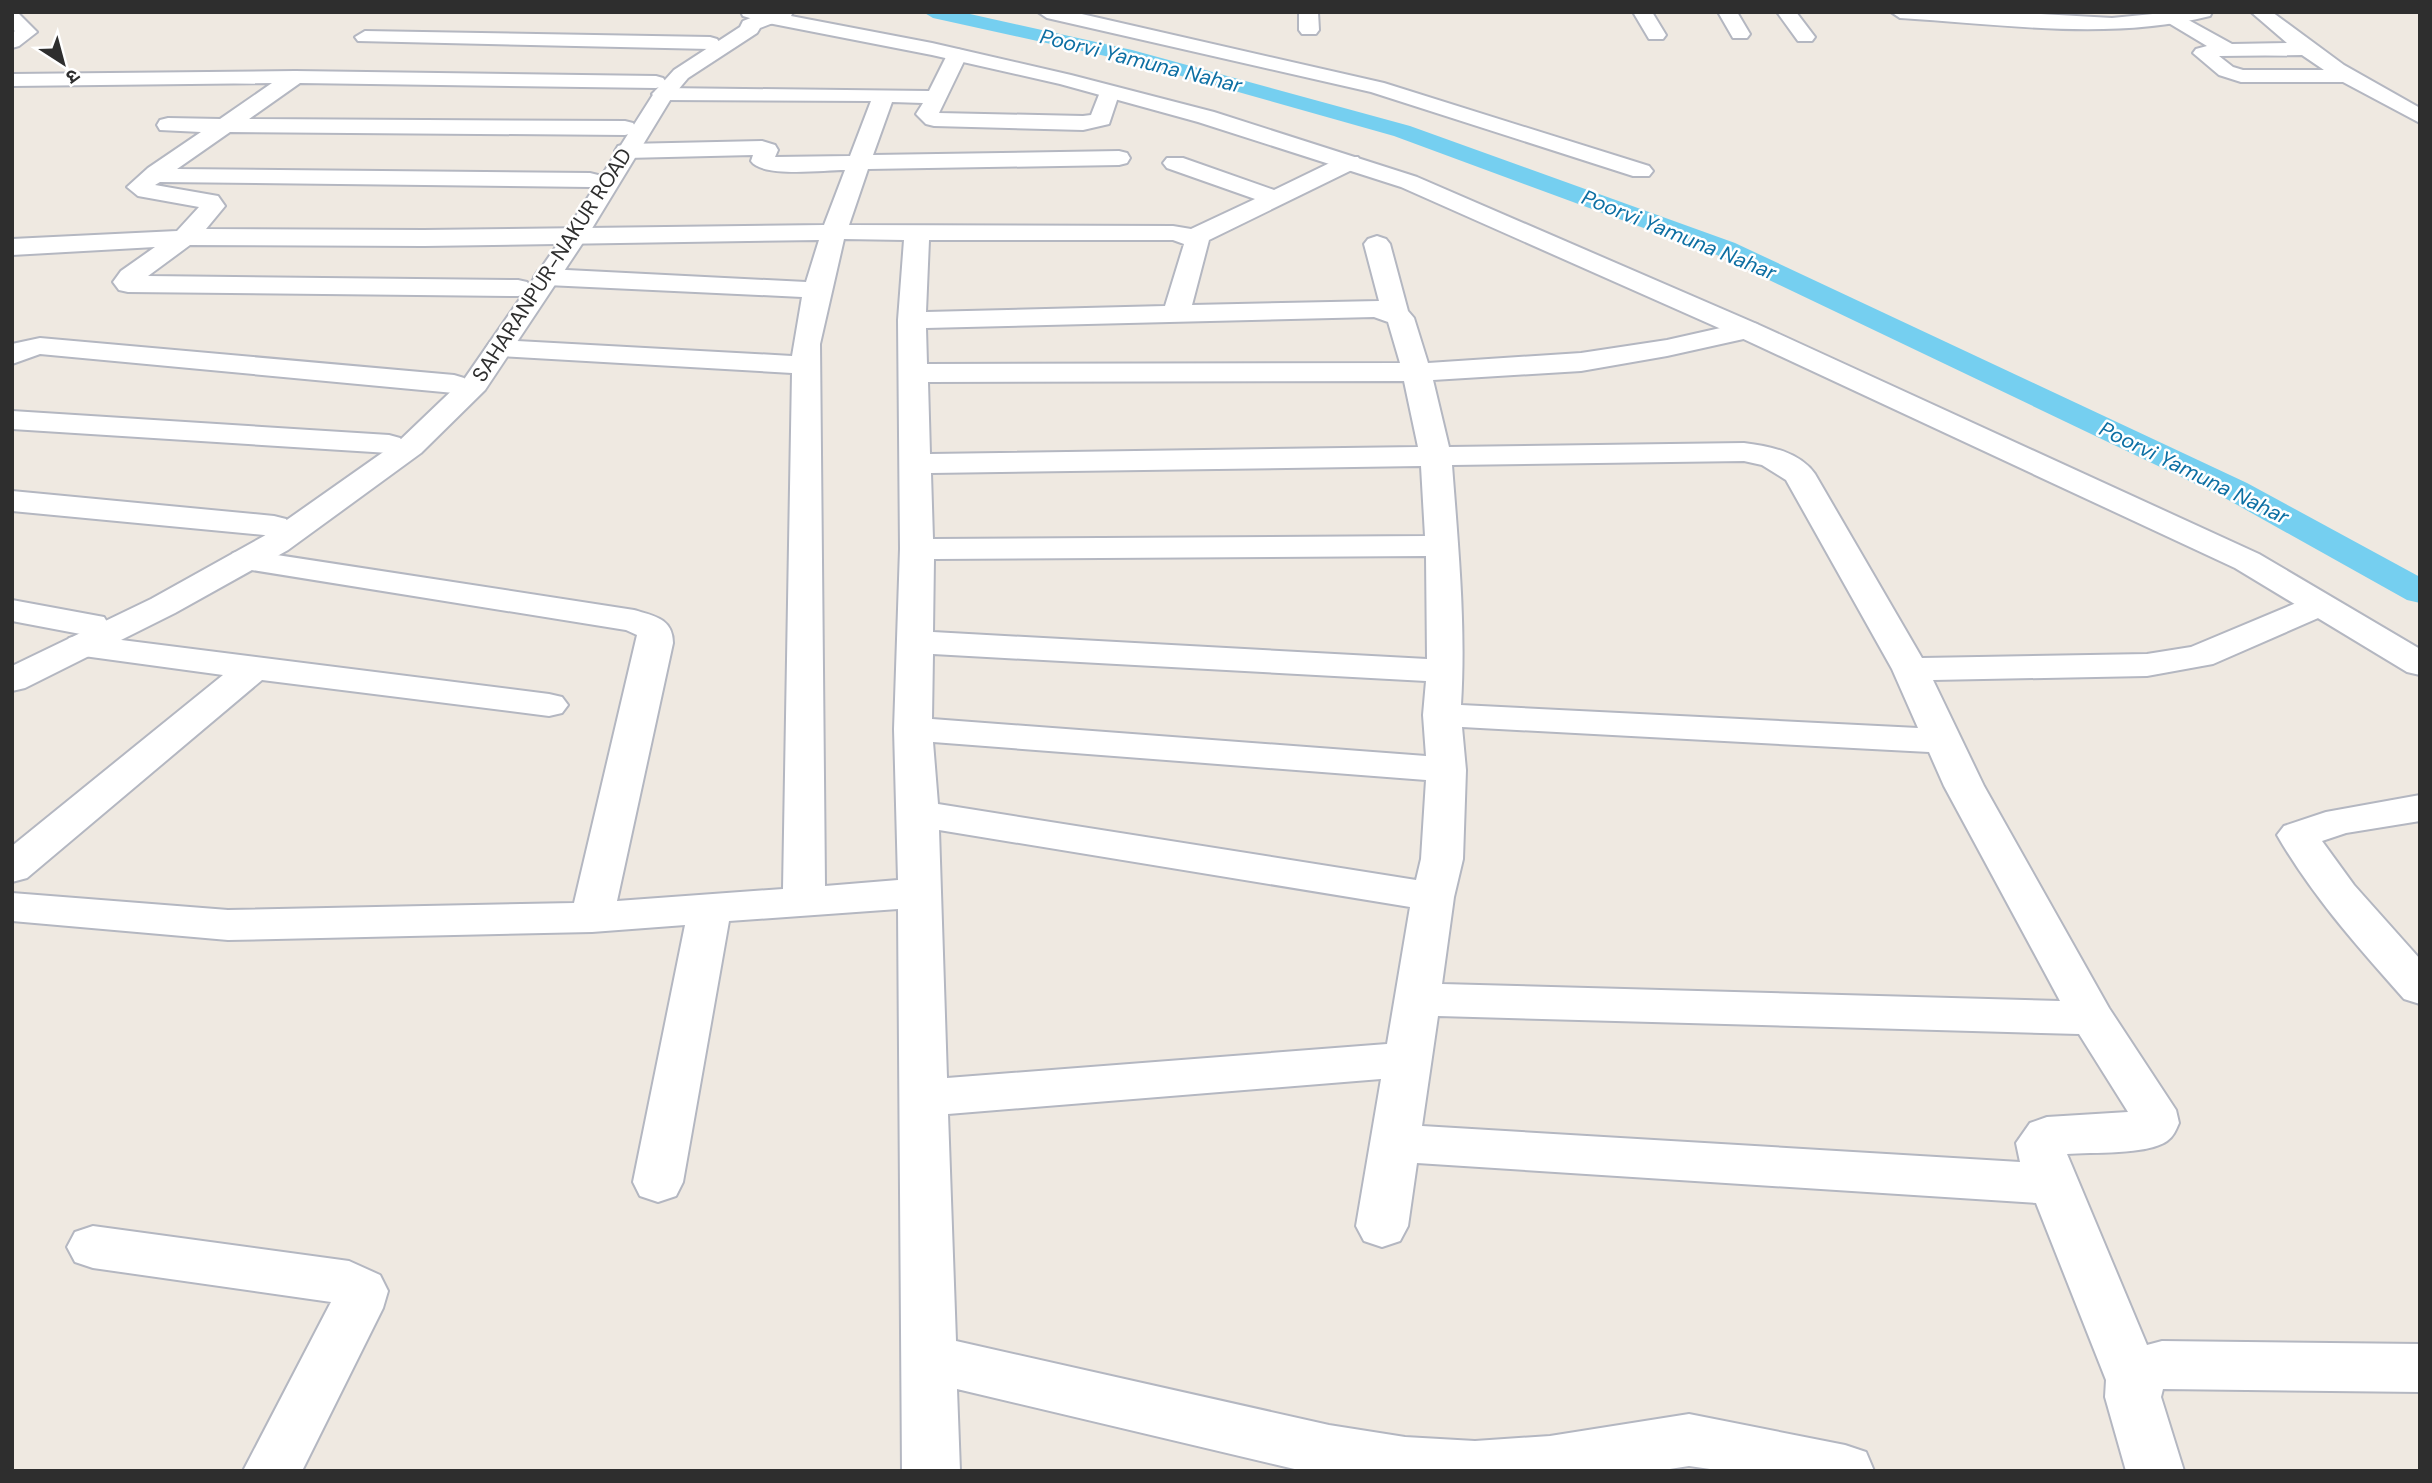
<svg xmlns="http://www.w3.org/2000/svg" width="2432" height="1483" font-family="'DM Sans','Noto Sans Devanagari',sans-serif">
<rect width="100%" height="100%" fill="#efe9e1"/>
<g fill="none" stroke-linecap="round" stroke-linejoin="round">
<path fill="#75cff0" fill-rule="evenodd" d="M923,12H961L1132,50L1410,126L1735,243L2247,483L2420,577V603L2407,600L2223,497L1717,255L1394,136L1128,61L933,18Z"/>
<defs>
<path id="minor" d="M12,12L19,14L37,32L19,46L12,48V33L15,31L12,29Z
M741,12H771L780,18L770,24L743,16Z
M1038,12H1073L1384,83L1649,166L1653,171L1649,176H1633L1371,92L1047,18Z
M1299,12H1318L1319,30L1316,34H1302L1299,30Z
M1633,12H1652L1666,35L1663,39H1649Z
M1718,12H1737L1750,34L1747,38H1733Z
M1777,12H1796L1815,37L1812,41H1798Z
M2174,12L2232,44L2287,43L2251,12H2272L2344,65L2420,108V123L2343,82H2241L2219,75L2193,53L2196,49L2207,46L2167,22L2164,18L2167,14ZM2302,55L2324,70H2243L2233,67L2219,56Z
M365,31L710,37L717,39L720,43L717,47L710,49L358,41L355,37Z
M957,49L964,51L967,55L939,113L1083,116L1091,115L1102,87H1116L1120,91L1109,124L1083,130L934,126L926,124L916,114L923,103L892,102L873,155L1119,151L1127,153L1130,158L1127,163L1119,165L868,169L849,225L1173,226L1191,229L1255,199L1167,168L1163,163L1167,158H1183L1274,190L1342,157H1358L1361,162L1358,167L1209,240L1192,305L1379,301L1364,244L1368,239L1377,236L1386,239L1390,244L1408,311L1414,318L1428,363L1581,353L1667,340L1747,322L1757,324L1761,330L1757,336L1667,356L1581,371L1433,380L1449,447L1744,443C1769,446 1800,452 1815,474L1922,658L2147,654L2191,647L2308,598L2320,595L2332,598L2337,605L2332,612L2213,664L2147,676L1933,680L1984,786L2109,1008L2176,1110L2179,1123C2176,1130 2173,1137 2167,1141C2147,1155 2092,1152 2067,1154L2147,1345L2162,1341L2420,1344V1392L2163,1389L2161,1397L2184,1471H2126L2105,1397L2106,1380L2036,1203L1417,1163L1408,1226L1400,1241L1382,1247L1364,1241L1356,1226L1381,1079L948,1114L956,1341L1329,1425L1405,1437L1475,1441L1550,1436L1689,1414L1845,1445L1866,1452L1874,1471H1724L1689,1466L1657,1471H1303L957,1389L960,1471H902L898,909L729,921L683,1182L676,1196L658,1202L640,1196L633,1182L685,925L592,932L228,940L12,921V893L228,910L574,903L637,635L626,630L233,567L228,560L233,553L245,550L634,610C655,616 673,619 673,643L617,901L783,889L792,373L500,356L490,354L486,348L490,342L500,340L792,356L802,297L547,285L538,283L534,277L538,271L547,269L806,282L819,240L424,246L190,245L148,276L518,280L527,282L531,288L527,294L518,296L128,292L119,290L113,282L121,271L155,247L12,255V239L177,231L199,207L138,196L127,187L148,168L201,132L160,130L157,125L160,120L168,118L220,119L272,83L12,86V74L295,71L656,76L663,78L666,82L663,86L656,88L300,83L249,119L625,121L633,123L636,128L633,133L625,135L230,132L177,169L590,173L598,175L602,180L598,185L590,187L160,182L155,185L218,196L225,206L206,229L424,230L824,225L845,170C824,170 762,178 751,161L753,155L626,158L618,156L615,151L618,146L626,144L762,141L775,145L778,150L775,157L850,156L871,101L663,100L656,98L652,94L656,90L663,88L929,91L947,55L950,51ZM844,239L904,240L898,320L900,549L894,729L898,880L825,886L820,344ZM929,240H1173L1184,244L1165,306L926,312ZM1374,317L1388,322L1400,363L927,364L926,328ZM1404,381L1418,447L930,454L928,382ZM1744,461L1762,465L1786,480L1892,669L1918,728L1461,705C1466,625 1458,545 1452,465ZM1421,466L1425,536L933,539L931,473ZM1426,556L1427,659L933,632L934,559ZM933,654L1426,681L1423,715L1426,756L932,719ZM1462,727L1929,752L1944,786L2060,1001L1442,984L1454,897L1463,859L1466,770ZM933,742L1426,780L1421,859L1416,880L938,804ZM939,830L1410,907L1387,1044L947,1078ZM1438,1016L2079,1034L2128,1112L2047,1117L2030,1123L2016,1143L2020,1162L1422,1126Z
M40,338L454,375L464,378L468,384L464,390L454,393L40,354L12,364V344Z
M12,411L389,435L400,438L404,444L400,450L389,453L12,429Z
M12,491L274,516L286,519L290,526L286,533L274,536L12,511Z
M12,600L104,617L109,625L104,633L91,636L12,621Z
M82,635L549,694L562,697L568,705L562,713L549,716L262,680L27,878L12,882V846L223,675L69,654L64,646L69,638Z
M2420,795V821L2346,833L2322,841L2354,885L2420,959V1004L2404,999C2358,947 2312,896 2277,835L2284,826L2326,812Z
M93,1226L349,1261L380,1275L388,1291L383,1308L302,1471H243L331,1302L93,1268L75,1262L67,1247L75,1232Z"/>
<path id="tertiary" d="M770,12L932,43L1071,75L1214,112L1417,177L1757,324L2259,554L2420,649V675L2407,672L2235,568L1737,336L1401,187L1198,122L1060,84L932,55L763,22L760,18L763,14Z
M1891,12H2006L2112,18L2173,12H2212L2210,16C2109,41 2002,24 1900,18Z"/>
<path id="secondary" d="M766,12H793L791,16L760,28L757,33L688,78L672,97L588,235L485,390L421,453L288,550L175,613L25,688L12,691V666L151,599L264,536L399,441L465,378L564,235L656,90L674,70L740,27L743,21Z"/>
</defs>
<use href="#minor" stroke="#b4b7c1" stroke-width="4"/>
<use href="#tertiary" stroke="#b4b7c1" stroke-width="4"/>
<use href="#secondary" stroke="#b4b7c1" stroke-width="4"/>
<use href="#minor" fill="#fff" fill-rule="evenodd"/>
<use href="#tertiary" fill="#fff" fill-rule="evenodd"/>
<use href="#secondary" fill="#fff" fill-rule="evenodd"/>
</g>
<g text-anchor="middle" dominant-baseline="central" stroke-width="5" stroke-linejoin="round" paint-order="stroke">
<g font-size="21" font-style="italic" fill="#0d6fa3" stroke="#fff">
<text transform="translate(1141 61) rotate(14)">Poorvi Yamuna Nahar</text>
<text transform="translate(1679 235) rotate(22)">Poorvi Yamuna Nahar</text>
<text transform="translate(2194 473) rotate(26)">Poorvi Yamuna Nahar</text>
</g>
<g font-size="21" fill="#2e2e2e" stroke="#fff">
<text transform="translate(552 265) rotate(-57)">SAHARANPUR-NAKUR ROAD</text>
</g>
</g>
<rect width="2432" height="1483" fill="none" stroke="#2e2e2e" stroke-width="28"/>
<g transform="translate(63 63) rotate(144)" stroke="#ffffff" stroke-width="5" paint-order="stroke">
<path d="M0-5L12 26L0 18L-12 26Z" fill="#2e2e2e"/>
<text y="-10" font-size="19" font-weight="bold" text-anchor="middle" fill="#2e2e2e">उ</text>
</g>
</svg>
